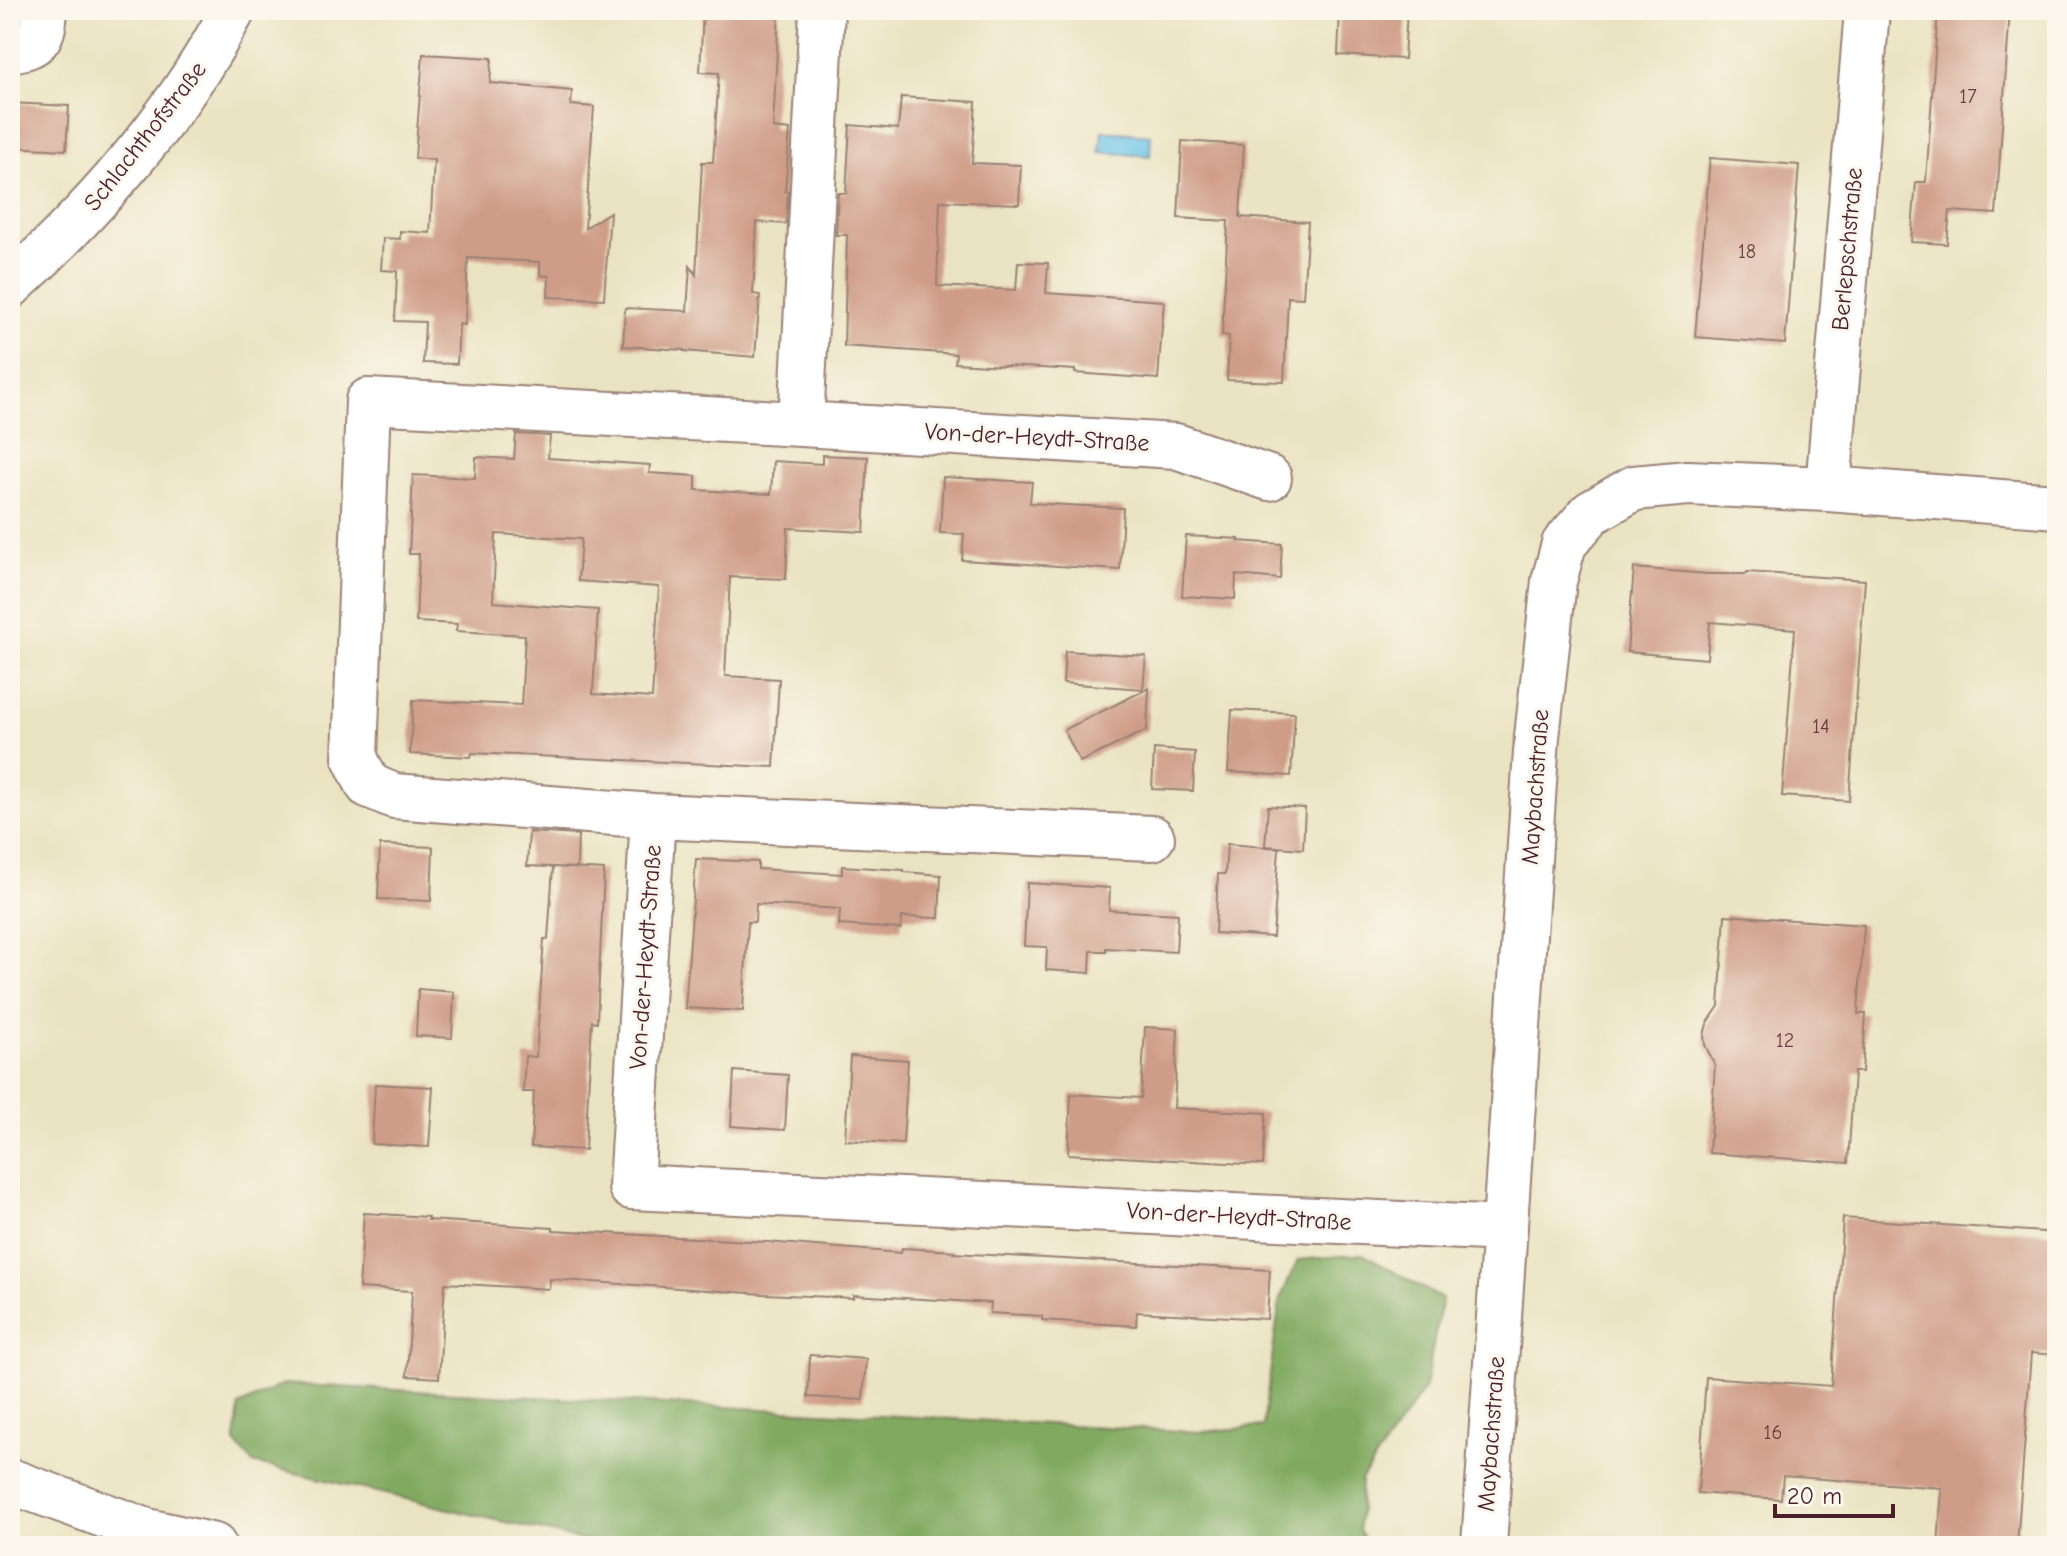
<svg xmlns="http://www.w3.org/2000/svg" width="2067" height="1556" font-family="'Comic Neue',sans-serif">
<rect width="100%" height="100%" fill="#fbf7ec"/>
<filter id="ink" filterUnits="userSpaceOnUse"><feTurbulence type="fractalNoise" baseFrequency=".0125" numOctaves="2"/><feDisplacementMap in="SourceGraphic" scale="16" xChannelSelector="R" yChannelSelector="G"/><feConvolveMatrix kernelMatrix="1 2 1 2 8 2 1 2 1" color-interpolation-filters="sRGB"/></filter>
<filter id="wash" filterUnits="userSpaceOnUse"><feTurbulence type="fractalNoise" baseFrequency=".006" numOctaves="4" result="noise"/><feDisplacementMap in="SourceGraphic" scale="32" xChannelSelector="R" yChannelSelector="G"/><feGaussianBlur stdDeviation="1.8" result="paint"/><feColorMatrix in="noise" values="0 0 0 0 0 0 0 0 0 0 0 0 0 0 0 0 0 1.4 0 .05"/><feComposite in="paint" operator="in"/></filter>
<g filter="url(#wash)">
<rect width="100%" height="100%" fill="#eae3c1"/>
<path fill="#81aa60" stroke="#666446" stroke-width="2" d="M1363,1254L1442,1299L1425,1387L1361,1480L1359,1530L1367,1546H607L253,1463L235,1442L239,1406L283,1384L1202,1432L1263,1426L1280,1299L1298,1260Z"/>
<path fill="#6ac5e8" stroke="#5a728a" stroke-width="2" d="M1102,131L1151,135L1150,156L1100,152Z"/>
<g id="blocks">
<path fill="#cf9d87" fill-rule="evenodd" d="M703,10H779L773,128L790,130L785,191H788L786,224L757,222L753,294L760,295L755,357L684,351V350L623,346L625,308L687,311L690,266L696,275L702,162H713L719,73L700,72Z
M1340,10H1407L1404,59L1338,55Z
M1938,10H2010L1996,214L1950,211L1947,244L1911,242L1916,182H1926Z
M423,54L492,58L490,83L572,91L571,105L594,107L585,228L610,212L604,299L548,297L549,276L540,275V262L468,258L465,325L459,324L457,364L423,363L425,322L395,321L397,271L381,270L383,238L400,239V231L430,233L434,160L415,158Z
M901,97L976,102L972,163L1021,165L1019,204L940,201L937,286L1016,290L1018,262L1048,263L1046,293L1164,301L1158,379L1075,373V370L955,363L956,354L844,346L847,235H836L838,193H846L850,125L898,129Z
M10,103L69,106L66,150L10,147Z
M1182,141L1244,145L1240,217L1308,222L1303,298L1288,297L1284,382L1227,380L1229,336L1222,335L1228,221L1178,218Z
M1710,158L1799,165L1785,344L1695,337Z
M516,434L550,436L548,458L650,465L649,473L696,476V490L771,494L773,461L822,464V455L868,457L864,532L788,528L786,579L730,577L725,676L779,679L774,767L472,753L471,757L410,754L413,700L521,705L525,635L456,631L457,624L416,622L419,554H409L413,475L475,478L476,457L514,459ZM496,534L581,539L578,581L659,587L652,698L593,694L598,610L493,602Z
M943,477L1032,482L1030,503L1123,508L1120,570L962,560L964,534L940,533Z
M1186,536L1239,539L1238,541L1282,544L1280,579L1236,575L1235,599L1182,596Z
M1634,568L1708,574H1747V572L1865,580L1849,801L1782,796L1795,629L1710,622L1707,659L1627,652Z
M1065,651L1146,656L1143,689L1063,683Z
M1149,688L1147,730L1080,762L1064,730Z
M1232,710L1295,713L1291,776L1228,772Z
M1154,749L1195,752L1193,791L1152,789Z
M1268,806L1305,808L1303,849L1265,846Z
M529,832L578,835L577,868L527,866Z
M1227,844L1279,848L1273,937L1215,933L1218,874H1225Z
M380,845L433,847L431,901L378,899Z
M696,859L758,862V869L842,874V866L904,870V872L941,875L939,918L902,917L901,929L839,925L840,909L756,904L755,922H748L743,1011L685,1008Z
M553,867L604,870L597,1022L592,1021L585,1150L531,1147L534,1092H523L525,1056L536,1057L544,939H548Z
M1027,883L1110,888L1109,910L1178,914L1176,952L1106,948V951H1091L1090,973L1046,970L1047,947L1024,946Z
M1725,915L1864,925L1858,1014H1866L1862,1072H1854L1848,1163L1709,1153L1715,1065L1705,1045L1704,1035L1707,1024L1719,1006Z
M418,989L454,992L452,1038L416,1036Z
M1145,1027L1178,1029L1174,1108L1266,1113L1263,1165L1068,1154L1071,1094L1141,1098Z
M850,1056L908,1060L903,1144L845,1140Z
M734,1071L788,1075L785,1130L731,1126Z
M375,1084L433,1087L429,1147L372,1144Z
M364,1213L428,1217V1220L553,1228V1230L767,1242L901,1253L902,1248L954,1251L953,1253L1270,1270L1267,1319L1137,1312L1136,1326L1042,1320V1316L990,1313L991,1303L853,1295V1298L764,1294L550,1279L549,1289L445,1283L439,1378L407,1376L412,1291L359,1288Z
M1843,1218L2057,1233V1355L2031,1353L2017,1546H1938L1942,1488L1783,1476L1781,1499L1698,1493L1706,1377L1831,1386Z
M810,1355L866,1359L863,1400L808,1397Z"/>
</g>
</g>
<g filter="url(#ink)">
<use href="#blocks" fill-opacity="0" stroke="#9a8176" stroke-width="2"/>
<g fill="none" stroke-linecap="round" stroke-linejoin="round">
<defs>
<path id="minor" d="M822,10L801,424L368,401L355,758L368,785L394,796L653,816L631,1187L1505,1229
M10,50C39,46 43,38 45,10
M10,286C98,206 177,116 233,10
M801,424L1176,446L1269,478
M1828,489L1867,10
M653,816L1152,838
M10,1481L147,1531L214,1546
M1484,1546L1537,737L1554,581L1564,544L1591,513L1634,488L1688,483L1828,489L2057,506"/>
</defs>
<use href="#minor" stroke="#9a8176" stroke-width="48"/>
<use href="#minor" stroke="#fff" stroke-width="44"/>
</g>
</g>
<g text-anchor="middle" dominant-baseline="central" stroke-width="6" stroke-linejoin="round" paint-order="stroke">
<g font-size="20" fill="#6b3e42">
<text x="1968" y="96">17</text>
<text x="1747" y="251">18</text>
<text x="1821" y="726">14</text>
<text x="1785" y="1040">12</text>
<text x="1773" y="1432">16</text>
</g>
<g font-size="24" fill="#4a1f2b" stroke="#fbf7ec">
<text transform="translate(145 136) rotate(-52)">Schlachthofstraße</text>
<text transform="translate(1847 249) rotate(-85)">Berlepschstraße</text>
<text transform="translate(1037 437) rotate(3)">Von-der-Heydt-Straße</text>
<text transform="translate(1535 787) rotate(-86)">Maybachstraße</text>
<text transform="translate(645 957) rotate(-86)">Von-der-Heydt-Straße</text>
<text transform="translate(1239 1216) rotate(3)">Von-der-Heydt-Straße</text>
<text transform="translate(1491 1434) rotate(-86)">Maybachstraße</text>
</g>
</g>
<rect width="2067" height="1556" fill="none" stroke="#fbf7ec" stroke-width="40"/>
<path d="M1775 1504v12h118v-12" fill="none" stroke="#4a1f2b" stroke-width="4"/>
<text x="1787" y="1504" font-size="24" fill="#4a1f2b" stroke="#fbf7ec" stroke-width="6" paint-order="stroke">20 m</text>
</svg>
